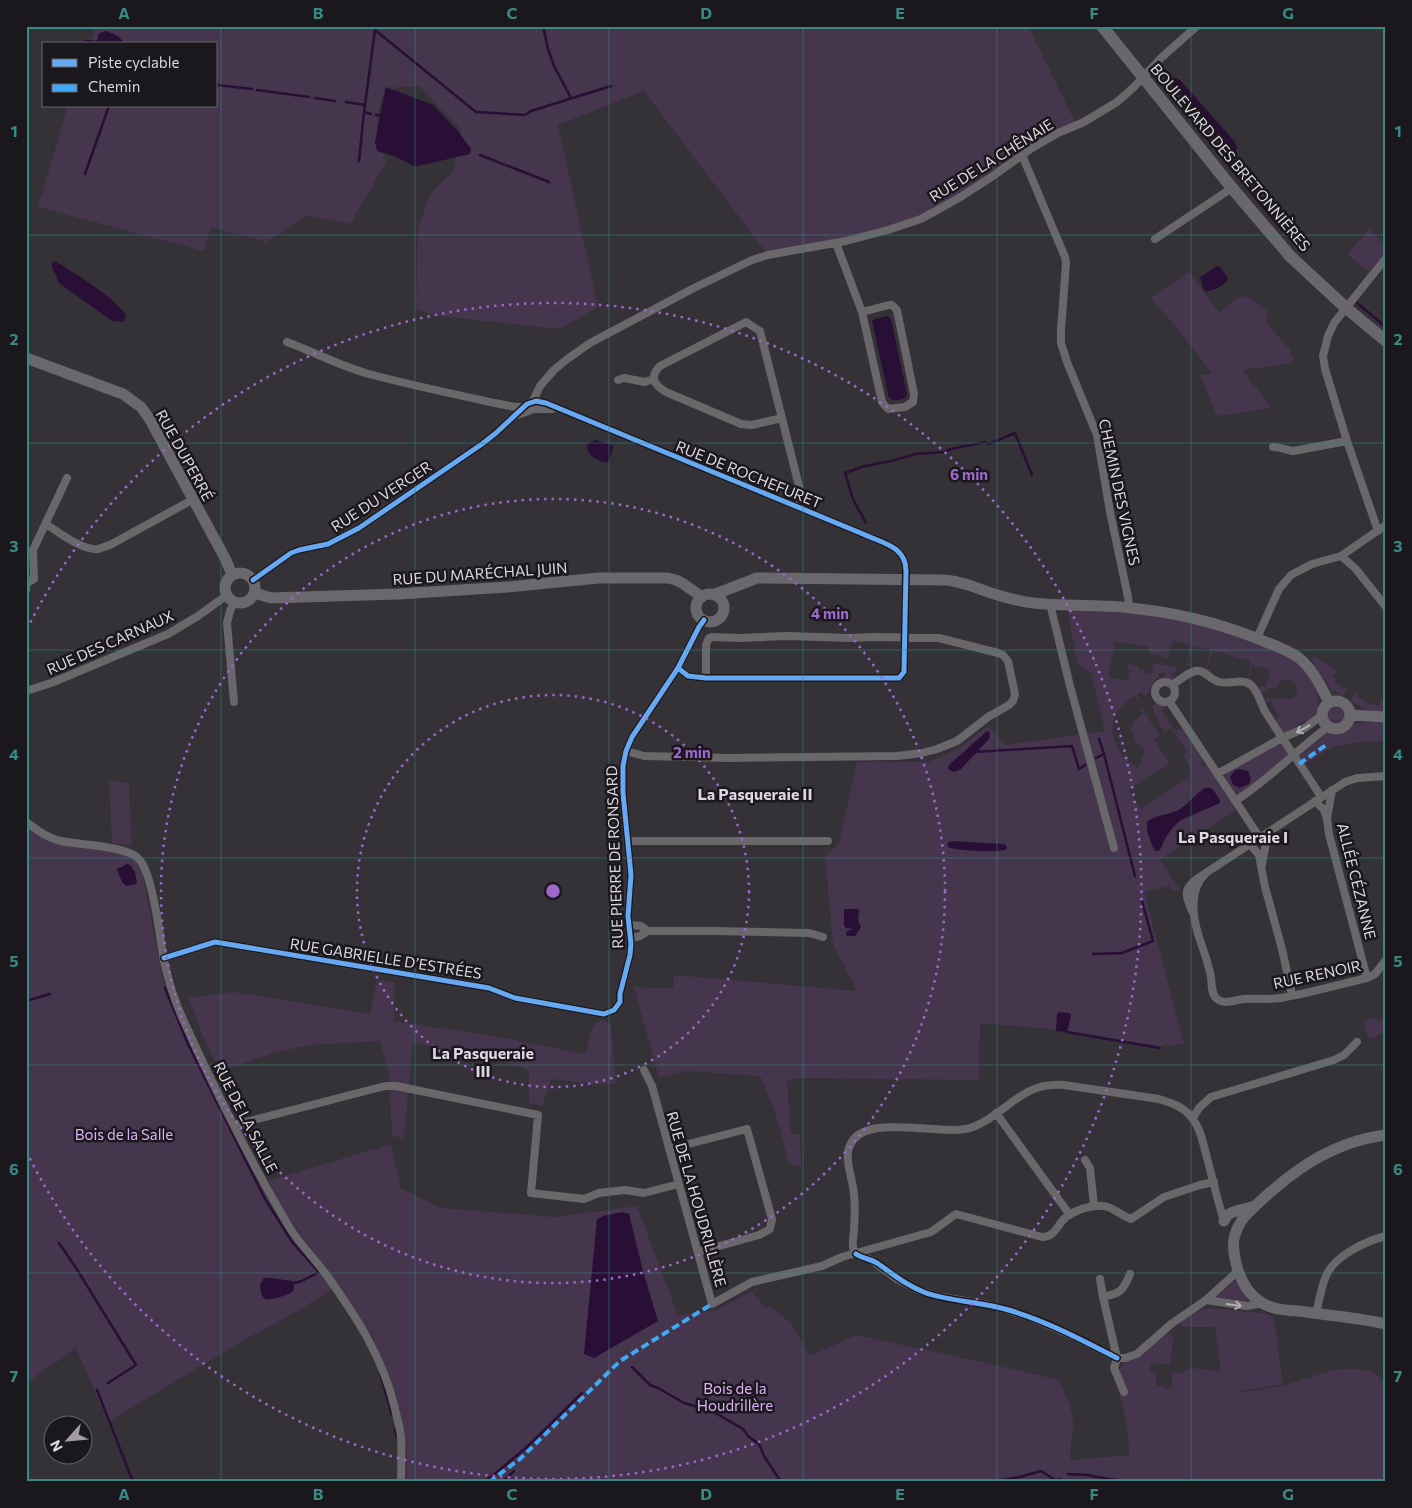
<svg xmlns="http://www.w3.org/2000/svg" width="1412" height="1508" font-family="Commissioner,sans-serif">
<rect width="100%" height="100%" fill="#343137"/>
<path fill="#45354d" d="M96,26H1028L1077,126L1058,133L959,198L888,230L768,255L644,91L558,125L598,307L560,329L438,316L416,309L418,229L430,194L454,170L461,130L419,86L397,87L381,99L377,125L386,163L350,224L306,216L266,242L211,227L204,251L38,207L68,106H216V44H90Z
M1370,229L1386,246V252L1369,272L1347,254Z
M1189,272L1219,312C1244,292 1243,290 1268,312L1266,322L1290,350L1294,359L1288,364L1242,370L1272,408L1217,416L1200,375L1212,373L1170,320L1150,298Z
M1067,608L1148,615L1213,628L1277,651L1298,663L1308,675L1318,695V711L1317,715L1308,723L1304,721L1291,729L1289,733C1281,733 1278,727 1274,721L1280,717L1270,701L1264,702L1263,700L1269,697L1270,699L1277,697L1278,699L1281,698L1288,700C1311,693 1286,666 1277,687L1268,689V692L1260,694V686L1266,687L1270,670L1252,665L1248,679L1254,681L1253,682L1241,679V678L1247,679L1251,661L1213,651L1207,668L1213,670L1209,671L1201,669L1200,667L1206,668L1210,650L1193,646L1188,663L1194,665L1189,666L1184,663H1187L1191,645L1173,640L1168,658L1149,653V647L1115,642L1109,673L1110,674V678L1128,681L1130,670L1127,669L1128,664L1138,666V669L1145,670V673L1152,674L1154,663L1177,668L1178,670L1171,675L1175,679L1173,681L1166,679L1164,673L1158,674L1159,677C1152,681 1151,687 1148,694L1144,696L1142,692L1137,695L1140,701L1137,702L1136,696C1101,712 1108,751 1138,768L1145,751L1136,742L1131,729L1134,721L1143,714L1140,709H1142L1160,735L1154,739L1170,764L1160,770L1159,769L1129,790L1141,809L1191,776L1188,771L1190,769L1183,756L1187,752L1171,728L1164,732L1155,716L1153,705L1157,702L1168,705L1161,710L1175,730H1183L1202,759L1201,764L1202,768L1208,765L1236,810L1160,860L1177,886L1181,890L1173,891L1169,886L1144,892L1184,1044L1151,1047L1063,1030L980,1023L979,1080L797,1078L787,1081L791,1134H800L801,1167L789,1163L775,1112L760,1076L687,1071L659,1078L634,987L673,988L674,975L857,991L833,944L825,856L839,843L857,762H928L958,749L988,726L1006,745L1105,731L1091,673L1077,663Z
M1313,656L1337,670L1333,676L1337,679L1335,682L1345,689L1347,686L1348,688L1343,697L1335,691L1331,692V689L1312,661Z
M1356,693L1358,694L1357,696L1370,705L1372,703L1378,706L1382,700L1386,702V713L1371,712L1350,701Z
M1326 715a10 10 0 1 1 20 0a10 10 0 1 1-20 0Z
M1386,722V741H1364L1332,747L1305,764L1302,763L1299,759L1301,751H1306L1328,732C1340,738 1347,726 1358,723C1367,722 1377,722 1386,722Z
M1279,744C1284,745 1286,750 1288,754L1286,759L1240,794L1234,793L1225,780L1226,773L1230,769L1269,748Z
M109,780L129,783L132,846L112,843Z
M26,822L42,834L127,851L140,859L162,976L169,999L188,1044L270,1204L286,1229L333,1289L296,1312L239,1343L108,1422L76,1348L62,1359L52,1364L26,1384Z
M377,980L394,982V1021L499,1037L585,1054L593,1026L602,1019L611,1025L616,1084L586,1083L551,1079L542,1106L529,1103V1070L497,1060L413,1043L404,1138L392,1136L389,1073L380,1041L310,1045L278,1052L220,1071L202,1034L189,998L233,992L370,1014Z
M1375,1018L1376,1021L1386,1019V1033L1368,1038L1363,1020Z
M391,1144L401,1188L441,1208L555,1217L637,1206L678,1316L716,1310L758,1288L754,1294L761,1300L760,1303L766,1308L769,1306L791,1323L810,1356L856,1335L982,1362L1059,1380C1065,1395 1074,1411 1073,1427C1072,1438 1069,1448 1071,1460L1129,1455C1129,1429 1124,1404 1114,1380L1125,1360L1165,1332L1173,1335L1171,1365L1151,1363L1150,1371L1157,1372L1156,1385L1166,1387V1389H1171L1172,1372L1181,1373L1190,1368L1221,1371L1215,1327H1182L1180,1322C1191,1314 1199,1309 1213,1308L1268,1314L1274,1318L1283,1384L1240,1391V1392C1254,1391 1268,1389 1282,1386C1314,1378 1360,1353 1386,1383V1482H406L407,1454L396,1396L373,1337L343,1292L284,1212L268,1181Z
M1235,1281L1247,1297V1300L1246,1302L1214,1298V1297Z"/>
<path fill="#290e35" d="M106,31C114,34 121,36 124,44H96L99,33Z
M1176,78L1180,80L1235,142L1237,149L1235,152L1230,153L1227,151L1173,87L1172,82Z
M386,87L433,105L457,130L471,149L470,154L418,166H414L394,156L377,151L375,142L385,90Z
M54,261L57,262C78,276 112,295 126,315L124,322L112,321L59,283L51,264Z
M1217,266L1220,267L1228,278C1226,286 1214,289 1206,292L1203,288L1200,277Z
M888,316L891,319L907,394L905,398C900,400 894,402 889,398L872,321L875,319Z
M597,440L613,446V447L609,462C593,464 576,443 597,440Z
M987,731H989L990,737L989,739L961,769L954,772L948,769L949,765Z
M1239,769L1248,771L1251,779L1249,784L1240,788L1233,785L1230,777L1234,771Z
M1205,788H1211L1214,791L1220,800V803L1181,820L1173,827L1166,837L1160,850L1157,851L1154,850L1147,831V822C1155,815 1167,815 1177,811C1188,805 1195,794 1205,788Z
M952,841L1002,844L1006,845L1007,849C998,853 958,851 948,847L947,843Z
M126,864L130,865L135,872L137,884L126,886L122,882L117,870V868L122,867Z
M846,909H857L859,910L858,920L861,927L855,936H847L846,934L847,931L853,929L846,928L844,926V910Z
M1059,1012L1069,1013L1071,1015L1067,1032L1056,1031L1057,1014Z
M622,1212L629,1214L643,1271L658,1321L594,1358L584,1354L597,1219L603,1216Z
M264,1278H271L292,1281C294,1284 295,1288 292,1292C288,1295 269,1301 265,1299C261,1296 260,1288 260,1284Z"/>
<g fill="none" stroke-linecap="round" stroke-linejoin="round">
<path stroke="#290e35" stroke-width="2.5" d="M543,26L548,49L554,66L571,98
M85,41L96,42L101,44
M1162,70L1158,75L1159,80L1282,230
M216,85L252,89
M257,90L309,97
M315,98L335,101
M346,102L365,105L364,112L371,114
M365,105L375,30L476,112L525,115L531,111L611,86
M376,115L382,116
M480,155L549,182
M359,161L364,112
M85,174L109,106
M1357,303L1386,327
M866,523L853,499L845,473L865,466L891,461L916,454L944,452L951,449L985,442L989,444L1015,433L1032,475
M1099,739L1104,754
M975,752L1072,746L1079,769L1085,765
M1096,758L1104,754L1135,876
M1093,954L1122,953L1153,941L1142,901
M165,988L188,1044L265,1199L293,1243L319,1272L302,1281L294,1283
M26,1001L50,994
M1067,1032L1160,1048
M59,1243L76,1268L136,1365L108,1383
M632,1367L650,1385L658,1388L684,1403L712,1411L743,1429L749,1437L759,1444L764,1456L781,1482
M381,1376L392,1415
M97,1390L133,1482
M395,1429L397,1437
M1068,1474C1076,1475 1082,1474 1088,1475C1101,1478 1112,1480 1124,1481L1125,1482
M485,1482L527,1447L582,1393
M502,1482L514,1471
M989,1482L1020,1477L1041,1471L1055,1480H1057L1060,1479"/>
<path stroke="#696769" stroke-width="8" d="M1022,155L1065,257L1066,263L1061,330V343L1067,362L1097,435L1110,512L1128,597L1129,608
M1155,239L1232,188
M836,243L862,312L882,402L888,409L905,407L913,402L914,394L897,310L892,305H889L862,312
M287,342C314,352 340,366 369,374C410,385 453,394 495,403L515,407H523
M618,380L624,378L645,382L654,379
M534,409L533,401L540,386L554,370L566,360L590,343L694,288L752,260L768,255L846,241L888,230L921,219L959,198L993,176L1032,148L1058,133L1084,122L1117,102L1134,87L1161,58L1197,26
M517,415L534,409H552
M782,418L752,425L741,424L666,392C654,385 649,377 660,366L746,322L760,331L800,490L797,507
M1273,447C1280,447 1286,450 1293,451L1347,441
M46,524C58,532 83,551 98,549C102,548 106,546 110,545L192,500
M1378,531L1347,441L1325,369L1323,356L1328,336L1334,323L1386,258
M1341,556L1355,568L1386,607
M253,580L291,553L299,550L328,544L359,528L482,444L496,433L527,404L536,401L546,403L863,534C882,543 906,546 906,571L904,672L899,678H706L688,676L678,668
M26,590L27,583L34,579L33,550L67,478
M234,602L230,611L227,623L234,702
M1050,604L1070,686L1114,848
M1257,638L1279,589L1291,575L1312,564L1341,556L1386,525
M1155 692a10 10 0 1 1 20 0a10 10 0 1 1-20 0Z
M1172,685C1179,681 1187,673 1195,671C1205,669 1210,680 1219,682C1230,685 1243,677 1252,686C1259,693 1261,705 1266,713C1284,742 1304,769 1321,797
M26,691L51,683L168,634L198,616L227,595
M1169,701L1260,838
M626,751L644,756L729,758L897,756L922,753L937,749L957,741L988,717L1009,705L1013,701L1015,694L1008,661L1003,655L998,653L939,638L873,637L849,638L787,636L740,638L712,637L709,638L706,645V678
M1217,774L1282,738L1305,728L1321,716
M1332,790L1327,819L1329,834L1367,978
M1235,801C1269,780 1296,750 1328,727
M1315,801L1324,810L1327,819
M26,822C37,830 47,838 61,841C79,845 128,846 139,859C153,874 160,939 164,961C169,984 176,1005 186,1026C217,1094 250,1161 288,1225C298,1242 313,1257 325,1273C356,1316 383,1357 395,1409C397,1418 400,1428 401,1437C402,1452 401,1467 401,1482
M628,841H828
M1250,844L1259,855L1265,887L1282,949L1292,995
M1262,864L1268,832
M1206,873C1190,888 1192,911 1197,930C1201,946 1209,962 1211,978C1212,985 1211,994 1217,999C1224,1005 1235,1000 1243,999C1256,998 1268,1000 1281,998C1310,993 1338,985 1367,978L1375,974L1386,960
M1192,911C1185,895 1183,889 1198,878L1345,782L1357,778L1386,776
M630,925L641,926L648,931H714L809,933L823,937
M631,938L640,936L648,931
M164,958L215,942L489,988L515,998L604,1014L614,1010L620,1002V994L630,955L631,944L628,916L631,875L623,793V766L626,751L632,737L678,668L699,627L704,620
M644,1070L652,1086L712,1304L752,1282L822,1266L842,1257L931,1232L956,1214L1042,1237C1055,1237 1057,1225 1065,1218C1075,1210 1090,1205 1103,1206C1114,1207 1121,1216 1131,1219L1164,1197L1200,1185L1214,1182
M996,1113L1070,1215
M1193,1118L1199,1108L1211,1097L1334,1060L1344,1055L1357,1042
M234,1125L385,1086H396L538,1115L531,1193L584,1199L599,1193L625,1190L644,1193L679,1184
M669,1149L747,1129L772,1219L770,1229L759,1235L698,1252
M1085,1160L1090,1168L1094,1206
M1224,1221C1217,1199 1212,1176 1206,1154C1203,1142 1200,1128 1192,1118C1184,1107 1172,1103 1159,1099L1064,1085C1019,1082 1009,1113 973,1127C943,1139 855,1107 848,1152C846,1164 853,1181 854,1194C855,1205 855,1216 854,1228C854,1234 852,1241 853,1247C853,1250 854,1251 856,1254L871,1260L897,1279L918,1290L937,1296L989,1305L1011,1311L1030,1317L1073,1336L1117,1358H1125L1137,1354L1171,1324L1206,1300L1238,1271
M1100,1279L1103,1297L1117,1358L1114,1368L1124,1392
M1103,1297C1121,1293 1123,1291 1130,1274
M1206,1300L1247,1306L1262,1303
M1316,1314C1319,1301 1321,1288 1326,1276C1334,1256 1366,1241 1386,1236"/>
<path stroke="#6b686d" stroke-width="11" d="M26,358L123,394L141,407L149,418L226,560L232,575
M225 588a15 15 0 1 1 30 0a15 15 0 1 1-30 0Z
M255,593L271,598L399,594L507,587L599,578H668L676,580L682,583L702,597
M696 608a14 14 0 1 1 28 0a14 14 0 1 1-28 0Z
M713,595L757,578L945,580C959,581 972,586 985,591C1000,596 1016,601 1033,603C1062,606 1091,605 1121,607C1168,611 1217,622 1261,640C1274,645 1288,650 1299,658C1313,669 1321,687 1329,702
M1322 715a14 14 0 1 1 28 0a14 14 0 1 1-28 0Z
M1350,715L1386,717
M1386,1135C1328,1142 1285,1176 1245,1216C1233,1232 1231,1243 1236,1263C1240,1279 1247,1294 1262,1303C1275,1311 1292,1310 1306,1312C1333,1316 1360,1318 1386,1324
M1224,1221C1227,1210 1241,1211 1251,1207"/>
<path stroke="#6a676c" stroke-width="12" d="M1102,26L1232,188L1290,256L1345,307L1386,341"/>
<path stroke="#3fa9f5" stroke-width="4" stroke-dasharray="8 4" stroke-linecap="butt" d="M1299,764L1326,745
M489,1482L520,1459L620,1361L712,1304"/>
<defs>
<path id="cycleway" d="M253,580L291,553L299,550L328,544L359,528L482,444L496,433L527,404L536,401L546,403L863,534C882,543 906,546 906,571L904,672L899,678H706L688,676L678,668
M164,958L215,942L489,988L515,998L604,1014L614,1010L620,1002V994L630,955L631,944L628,916L631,875L623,793V766L626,751L632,737L678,668L699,627L704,620
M856,1254C862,1258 870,1259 877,1263C893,1274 907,1286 926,1293C953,1302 984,1302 1012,1311C1048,1322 1082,1340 1117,1358"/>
</defs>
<use href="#cycleway" stroke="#1b181d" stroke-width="8"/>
<use href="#cycleway" stroke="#66a8f1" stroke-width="5"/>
</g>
<defs><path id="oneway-shaft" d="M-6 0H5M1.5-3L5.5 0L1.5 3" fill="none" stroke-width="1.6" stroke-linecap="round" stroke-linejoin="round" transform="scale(1.25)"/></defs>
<g stroke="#b3b0b4">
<use href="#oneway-shaft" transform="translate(1303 729) rotate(151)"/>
<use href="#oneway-shaft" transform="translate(1234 1305) rotate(8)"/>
</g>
<path fill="none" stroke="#388984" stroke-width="1" stroke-opacity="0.55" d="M221,26V1482M415,26V1482M609,26V1482M803,26V1482M997,26V1482M1191,26V1482M26,235H1386M26,443H1386M26,650H1386M26,858H1386M26,1065H1386M26,1273H1386"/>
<g fill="none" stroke="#9d68ca" stroke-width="2.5" stroke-dasharray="2.5 5">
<circle cx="553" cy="891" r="196"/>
<circle cx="553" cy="891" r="392"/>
<path d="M27 629A588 588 0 1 1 27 1153"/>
</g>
<g text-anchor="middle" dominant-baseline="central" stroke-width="5" stroke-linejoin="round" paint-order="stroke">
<g font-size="15" fill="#dbd7dd" stroke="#1b181d">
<text transform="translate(1231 157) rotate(50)">BOULEVARD DES BRETONNIÈRES</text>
<text transform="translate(991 160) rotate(-32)">RUE DE LA CHÊNAIE</text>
<text transform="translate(185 455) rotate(61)">RUE DUPERRÉ</text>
<text transform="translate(749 474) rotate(22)">RUE DE ROCHEFURET</text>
<text transform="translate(1120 492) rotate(78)">CHEMIN DES VIGNES</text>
<text transform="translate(381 496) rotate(-33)">RUE DU VERGER</text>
<text transform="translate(480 573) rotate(-4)">RUE DU MARÉCHAL JUIN</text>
<text transform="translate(110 642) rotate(-24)">RUE DES CARNAUX</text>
<text transform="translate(614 857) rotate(-92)">RUE PIERRE DE RONSARD</text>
<text transform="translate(1357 881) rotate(76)">ALLÉE CÉZANNE</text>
<text transform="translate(386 958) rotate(9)">RUE GABRIELLE D’ESTRÉES</text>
<text transform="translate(1317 974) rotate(-12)">RUE RENOIR</text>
<text transform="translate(246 1117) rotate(63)">RUE DE LA SALLE</text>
<text transform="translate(697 1199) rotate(74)">RUE DE LA HOUDRILLÈRE</text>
</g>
<g font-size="15" fill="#dfb0f8" stroke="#1b181d">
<text x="124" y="1134">Bois de la Salle</text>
<text x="735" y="1388">Bois de la<tspan x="735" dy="17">Houdrillère</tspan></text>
</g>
<g font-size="16" font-weight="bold" fill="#ded5e2" stroke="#1b181d">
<text x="755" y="793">La Pasqueraie II</text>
<text x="1233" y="836">La Pasqueraie I</text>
<text x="483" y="1052">La Pasqueraie<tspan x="483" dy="18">III</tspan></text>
</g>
</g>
<circle cx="553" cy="891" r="8" fill="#9d68ca" stroke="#1b181d" stroke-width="2.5"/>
<g font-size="15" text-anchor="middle" font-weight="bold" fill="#9d68ca" stroke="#1b181d" stroke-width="5" stroke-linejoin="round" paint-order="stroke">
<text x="969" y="480">6 min</text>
<text x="830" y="619">4 min</text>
<text x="692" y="758">2 min</text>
</g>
<rect width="1412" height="1508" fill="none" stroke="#1b181d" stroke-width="55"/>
<rect x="42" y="42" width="175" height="65" fill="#1b181d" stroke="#68646a"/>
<rect x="52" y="59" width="25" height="8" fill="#66a8f1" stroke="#68646a"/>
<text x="88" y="68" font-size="15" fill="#dbd7dd">Piste cyclable</text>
<rect x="52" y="84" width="25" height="8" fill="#3fa9f5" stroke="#68646a"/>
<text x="88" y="92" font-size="15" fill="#dbd7dd">Chemin</text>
<g transform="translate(68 1440) rotate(243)"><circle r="24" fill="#1b181d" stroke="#68646a"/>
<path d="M0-4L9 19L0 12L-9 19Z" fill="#a19da3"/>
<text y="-8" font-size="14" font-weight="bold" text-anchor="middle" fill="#dbd7dd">N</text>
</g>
<rect x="28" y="28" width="1356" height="1452" fill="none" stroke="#388984" stroke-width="2"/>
<g font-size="16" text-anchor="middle" font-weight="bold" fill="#388984">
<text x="124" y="19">A</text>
<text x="318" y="19">B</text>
<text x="512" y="19">C</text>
<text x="706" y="19">D</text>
<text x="900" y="19">E</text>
<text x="1094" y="19">F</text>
<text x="1288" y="19">G</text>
<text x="14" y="137">1</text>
<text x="1398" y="137">1</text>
<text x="14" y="345">2</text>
<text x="1398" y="345">2</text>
<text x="14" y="552">3</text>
<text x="1398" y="552">3</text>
<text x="14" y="760">4</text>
<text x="1398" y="760">4</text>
<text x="14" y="967">5</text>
<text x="1398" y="967">5</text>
<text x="14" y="1175">6</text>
<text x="1398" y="1175">6</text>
<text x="14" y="1382">7</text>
<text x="1398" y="1382">7</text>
<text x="124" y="1500">A</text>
<text x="318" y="1500">B</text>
<text x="512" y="1500">C</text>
<text x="706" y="1500">D</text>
<text x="900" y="1500">E</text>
<text x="1094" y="1500">F</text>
<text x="1288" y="1500">G</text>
</g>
</svg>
